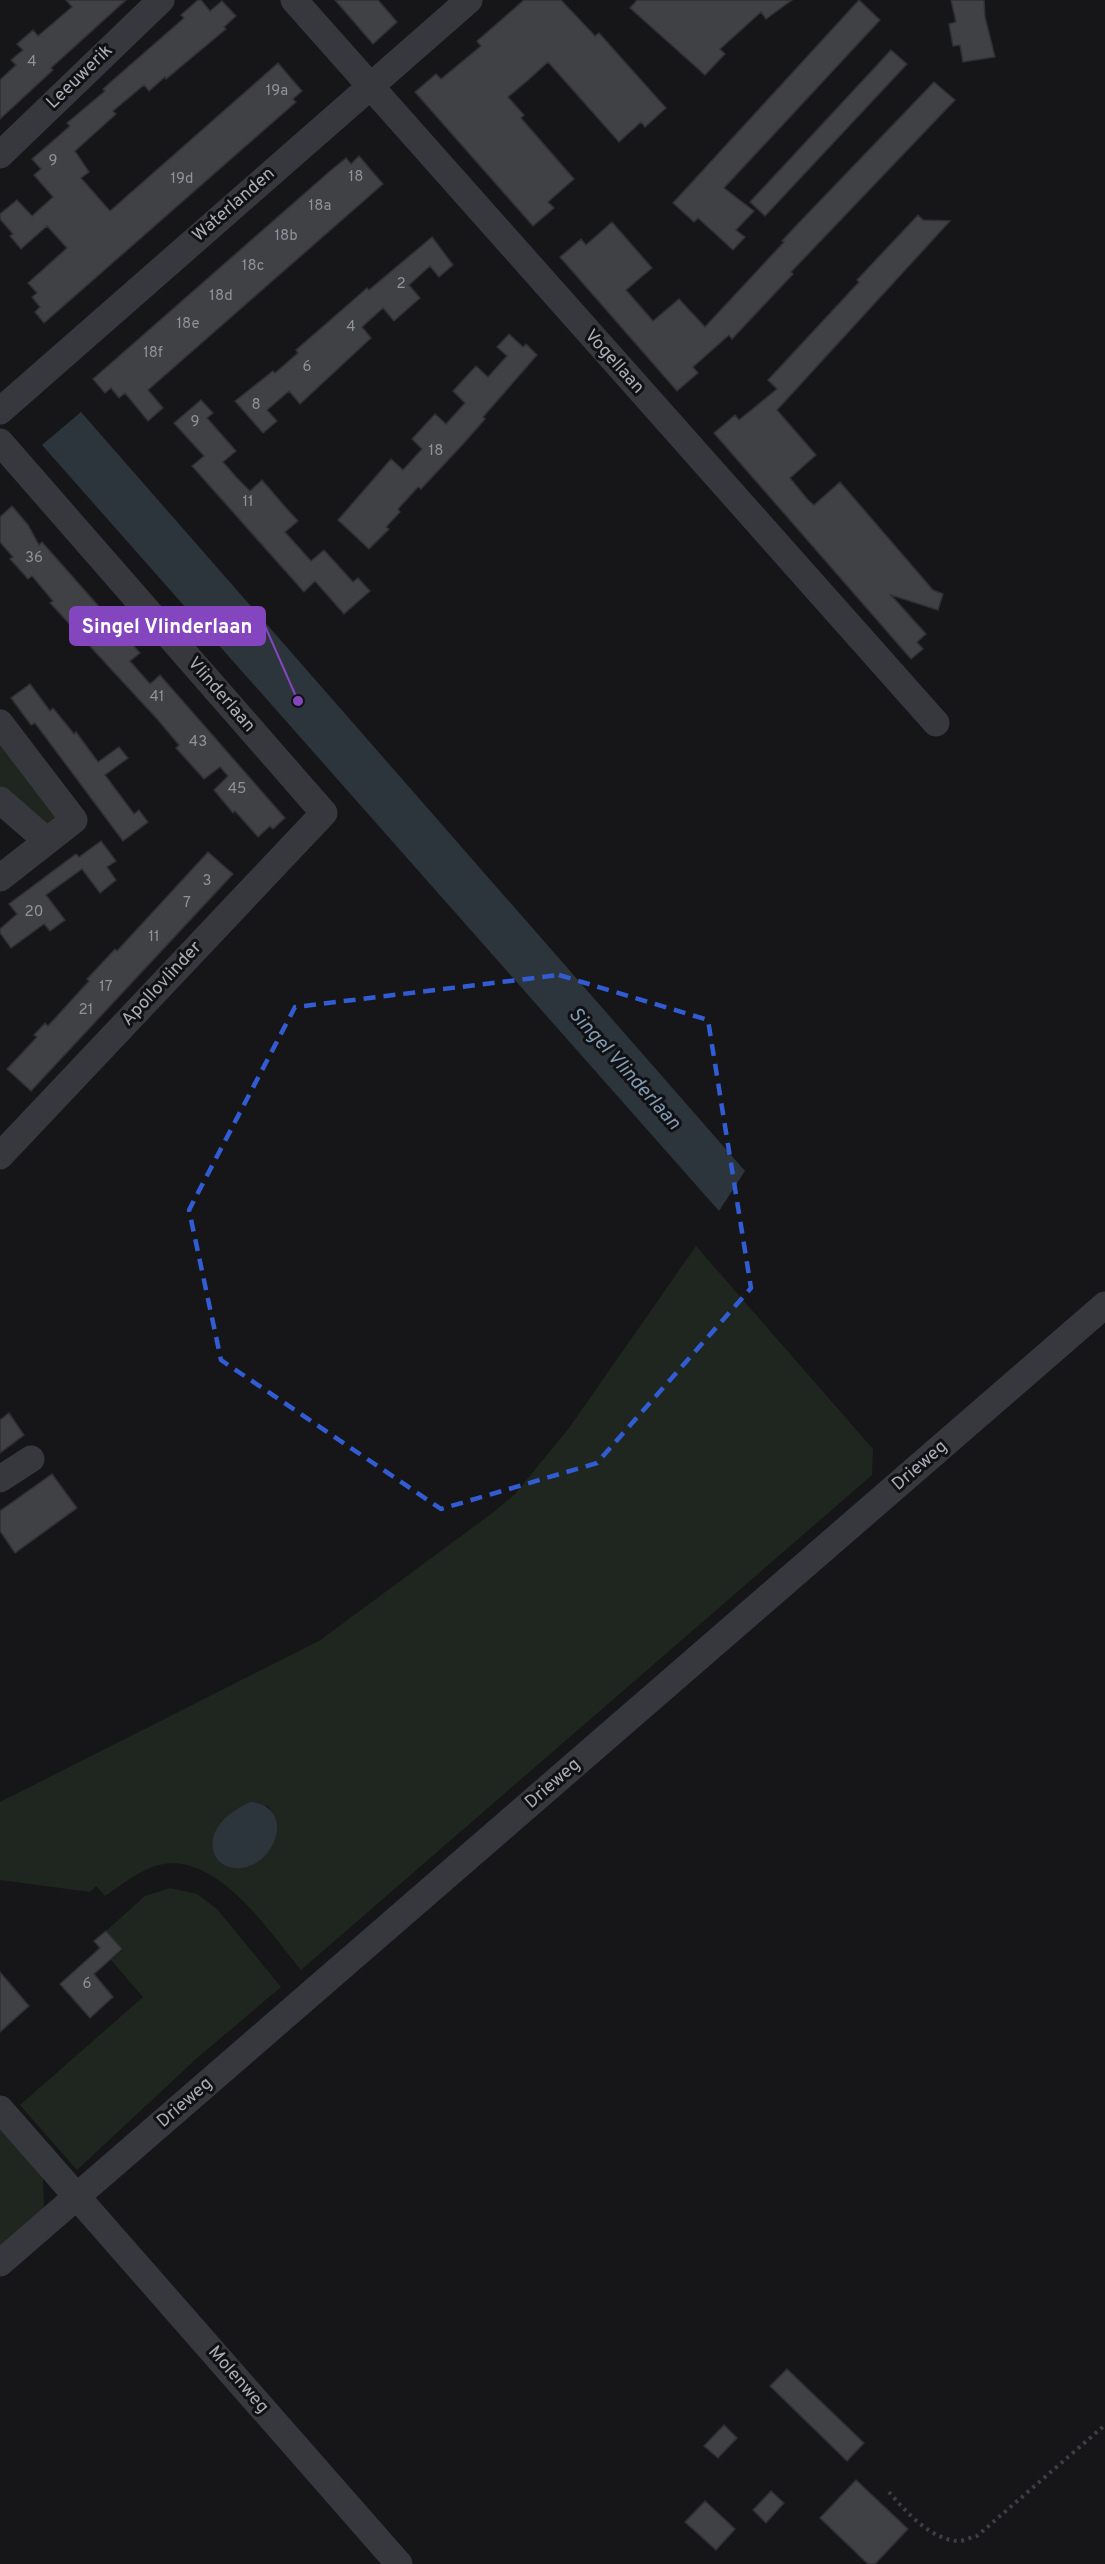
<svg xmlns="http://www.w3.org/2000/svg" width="1105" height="2564" font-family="Overpass,sans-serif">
<rect width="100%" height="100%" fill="#161618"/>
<path fill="#1e261f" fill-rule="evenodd" d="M0,735L62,816L48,827L0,786Z
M696,1246L873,1449L872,1475L301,1970C268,1931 213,1844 152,1867C136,1873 120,1886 105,1896L96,1886L90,1892L0,1880V1802L319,1641L495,1511L515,1494L569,1428ZM267,1806C289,1826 269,1855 249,1867L224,1820L236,1809Z
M170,1888L197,1894L217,1909L281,1987L196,2059L77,2170L20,2105L143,1997L111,1960L123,1950L106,1931L145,1896Z
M0,2128L43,2177L44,2211L0,2249Z"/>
<path fill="#2c353c" d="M81,412L745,1171L719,1211L42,445Z
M251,1802C299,1807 273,1872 235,1868C225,1867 217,1862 214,1853C206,1829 232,1809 251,1802Z"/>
<path fill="#404145" stroke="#303034" stroke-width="1.5" d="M66,0H126L51,68L53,70L0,119V80L16,65L11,60L23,50L17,44L33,30L38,36L72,7Z
M198,0H201L210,11L222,1L236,16L224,27L226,29L166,79L165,77L149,91L144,85L113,111L116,114L75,151L89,172L81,178L110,211L278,63L302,91L293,99L296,102L44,323L35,312L40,307L32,297L37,293L28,283L67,248L47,226L21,249L10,236L13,234L0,219V214L17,200L32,216L53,197L34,175L41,169L32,159L70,126L67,123L105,91L103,89L113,80L184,18L181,15Z
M335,0H378L397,22L373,44Z
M524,0H561L595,36L599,33L666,108L645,127L641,122L619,142L548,62L527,81L508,97L524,115L521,118L574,179L548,202L554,208L533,226L415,92L436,74L441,79L481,46L477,41Z
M637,0H792L766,19L761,12L720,49L725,54L705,75L630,8Z
M859,0L880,20L724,188L754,211L736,230L745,237L733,250L698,218L694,222L673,203Z
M951,0H984L985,17L995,57L963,62L960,45L953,46L949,24L956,22Z
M891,50L907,64L765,216L750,202Z
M934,82L955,100L791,272L793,274L732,339L729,335L693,367L698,373L677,391L560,257L581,239L586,245L612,222L652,268L626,290L640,306L653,321L679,299L705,327L784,242L782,241L792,230Z
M359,156L383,184L148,390L163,408L148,421L125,393L119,398L111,388L105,393L93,379L329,172L346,158L351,164Z
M918,215L923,220L950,221L777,410L816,455L790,478L808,500L814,505L840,482L933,590L943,594L938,610L891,595L926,634L917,642L923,649L911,659L714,433L735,415L739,420L777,389L768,380L859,282L857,280Z
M432,237L453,265L439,277L430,266L409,285L420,298L394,321L383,308L362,327L371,338L300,404L289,391L267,410L277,421L263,433L235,401L273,371L275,373L298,353L296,350L343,309L367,288L369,290Z
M509,334L523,347L526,344L537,355L483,417L485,419L464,443L421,489L418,487L398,509L400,512L386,527L389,529L369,549L338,520L391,459L403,470L422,449L412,439L435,414L446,424L465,403L453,391L476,366L488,377L507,356L497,347Z
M201,400L213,413L207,418L236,451L223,462L237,478L250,491L262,480L287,509L298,521L285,532L311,561L324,550L353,582L358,578L370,591L344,614L315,581L304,592L192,466L204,456L174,423Z
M12,506L28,525L39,545L42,542L140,653L130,661L150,684L160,675L285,818L273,829L270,826L258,837L235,811L233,813L214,790L228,776L220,767L204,779L176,748L179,745L158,720L50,603L53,601L32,576L28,579L10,559L13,557L0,542V517Z
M30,684L50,711L53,708L74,734L76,732L98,762L119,747L128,758L105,775L134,814L139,810L148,822L123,841L35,723L31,725L11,698Z
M101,841L116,861L107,867L116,880L100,893L82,869L46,895L65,920L50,931L44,924L11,948L0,933V929L17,914L9,904L76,854L79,857Z
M208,852L233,874L31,1091L7,1069L37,1037L34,1035L45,1023L48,1026L89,981L87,979L115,949L117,951Z
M9,1413L24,1435L0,1453V1420Z
M52,1474L77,1508L15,1553L0,1531V1511Z
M106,1931L122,1949L94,1974L113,1997L90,2018L60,1984L100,1948L94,1941Z
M0,1972L29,2006L0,2032Z
M787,2369L864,2443L847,2461L770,2386Z
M724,2425L737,2438L718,2458L704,2446Z
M856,2480L908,2529L875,2564H868L820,2518Z
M771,2491L784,2503L766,2523L753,2510Z
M705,2501L735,2529L716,2550L685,2522Z"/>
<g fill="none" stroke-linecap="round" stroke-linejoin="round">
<path stroke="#3d3f44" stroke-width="4" stroke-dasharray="3 4.5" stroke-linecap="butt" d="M889,2492C904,2510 931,2540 958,2541C964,2541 971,2537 977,2536L1105,2425"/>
<path stroke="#37383d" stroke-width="27" d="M294,0L936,723
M0,155L161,0
M0,411L469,0
M0,442L324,813L0,1156
M0,723L74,820L0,878
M0,800L47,841
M0,1479L31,1459
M0,2109L399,2564
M0,2263L1105,1305"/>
</g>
<path fill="none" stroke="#325cd3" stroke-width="4.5" stroke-dasharray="12 8" stroke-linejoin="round" d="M559,975L708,1020L751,1288L597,1463L441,1509L221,1360L189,1210L295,1007Z"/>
<g text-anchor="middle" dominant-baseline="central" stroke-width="6" stroke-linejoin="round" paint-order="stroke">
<g font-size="15" fill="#8e929b">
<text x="32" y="62">4</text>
<text x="277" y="91">19a</text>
<text x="53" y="161">9</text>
<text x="356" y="177">18</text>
<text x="182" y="179">19d</text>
<text x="320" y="206">18a</text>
<text x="286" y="236">18b</text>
<text x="253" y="266">18c</text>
<text x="401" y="284">2</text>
<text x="221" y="296">18d</text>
<text x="188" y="324">18e</text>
<text x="351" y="327">4</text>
<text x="153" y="353">18f</text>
<text x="307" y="367">6</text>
<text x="256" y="405">8</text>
<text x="195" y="422">9</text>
<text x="436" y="451">18</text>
<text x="248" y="502">11</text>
<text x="34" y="558">36</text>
<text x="157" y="697">41</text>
<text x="198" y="742">43</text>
<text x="237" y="789">45</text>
<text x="207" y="881">3</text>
<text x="187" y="903">7</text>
<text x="34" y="912">20</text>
<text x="154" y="937">11</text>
<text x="106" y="987">17</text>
<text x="86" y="1010">21</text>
<text x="87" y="1984">6</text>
</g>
<g font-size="18" fill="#a8adb8" stroke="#111113">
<text transform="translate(80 77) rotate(-44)">Leeuwerik</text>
<text transform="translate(234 205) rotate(-41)">Waterlanden</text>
<text transform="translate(614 362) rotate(48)">Vogellaan</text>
<text transform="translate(221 695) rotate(49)">Vlinderlaan</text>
<text transform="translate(162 984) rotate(-47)">Apollovlinder</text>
<text transform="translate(920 1466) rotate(-41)">Drieweg</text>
<text transform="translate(553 1784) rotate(-41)">Drieweg</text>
<text transform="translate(185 2103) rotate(-41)">Drieweg</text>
<text transform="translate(238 2380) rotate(49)">Molenweg</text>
</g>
<g font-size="20" font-style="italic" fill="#7f9bb3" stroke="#111113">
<text transform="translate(624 1069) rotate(48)">Singel Vlinderlaan</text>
</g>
</g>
<path fill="none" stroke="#8446be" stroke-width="2" d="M298 701L265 626"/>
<circle fill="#8446be" stroke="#111113" stroke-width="2" cx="298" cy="701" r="6"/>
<rect fill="#8446be" stroke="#8446be" stroke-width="2" x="70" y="607" width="195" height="38" rx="6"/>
<g font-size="20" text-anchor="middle" font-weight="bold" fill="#fff">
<text x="167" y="633">Singel Vlinderlaan</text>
</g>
</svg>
